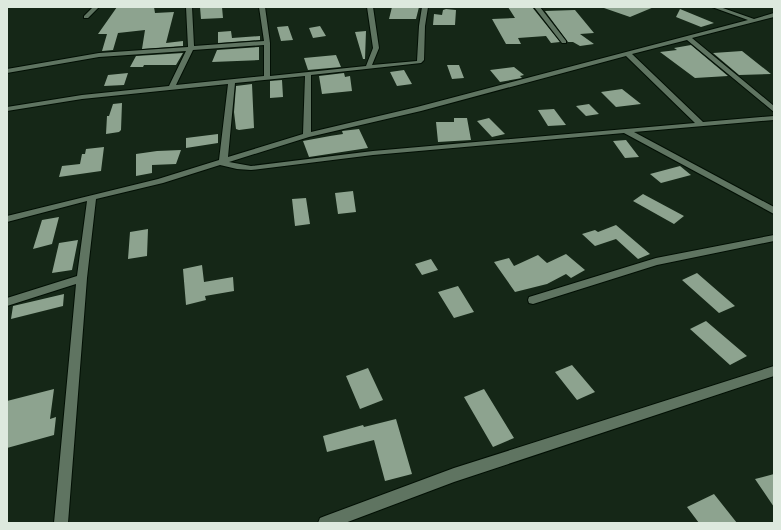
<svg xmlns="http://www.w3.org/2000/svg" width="781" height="530" font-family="'Fira Sans Condensed',sans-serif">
<rect width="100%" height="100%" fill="#152717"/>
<path fill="#8da38f" d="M117,7H154L155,13L174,12L166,43L183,41V46L142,49L145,30L118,33L113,50L102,51L107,34H98Z
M200,7H222L223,18L201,19Z
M392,7H419L416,19H389Z
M508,7H532L560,42L551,43L546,36L518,38L521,44H506L492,19L515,18Z
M604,7H654L630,17L604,8Z
M446,9L456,10L455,25H433L434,14L442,15L443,10Z
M680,9L714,23L701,27L676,17Z
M575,10L594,33L580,34L594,44L580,46L573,42H568L545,11Z
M288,26L293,40L281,41L277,27Z
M320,26L326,36L313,38L309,28Z
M231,31L232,38L260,36V40L218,43V32Z
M366,31L365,59H363L355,32Z
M691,45L728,76L695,78L660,52L677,50L674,48Z
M259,47V60L212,62L217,50Z
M742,51L771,74L739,75L713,53Z
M183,53L176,65H144L143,67H130L136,56Z
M336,55L341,67L308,70L304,58Z
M447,65H459L464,78L452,79Z
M514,67L524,75L520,76L522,78L500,82L490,70Z
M404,70L412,84L397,86L390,72Z
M128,73L124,85L104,86L108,75Z
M344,73L345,77L350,76L352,91L322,94L319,76Z
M282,80L283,97L270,98V81Z
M252,84L254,128L239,130L236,129L234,112L236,86Z
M622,89L641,104L616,107L601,92Z
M122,103L121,130L119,132L106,134L107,116H109L113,104Z
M589,104L599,114L586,116L576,106Z
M554,109L566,125L548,126L538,110Z
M454,118H467L471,140L438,142L436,122H454Z
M489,118L505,134L492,137L477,121Z
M359,129L368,148L309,157L303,141L330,136L343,134L342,131Z
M218,134V143L186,148V138Z
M626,140L639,157L625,158L613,141Z
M104,147L101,171L59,177L62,166L80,164L82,154H85L86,149Z
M181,150L176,164L152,165V173L136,176V154L157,151Z
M680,166L691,175L661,183L650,174Z
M353,191L356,212L338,214L335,193Z
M643,194L684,216L674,224L633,201Z
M306,198L310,224L295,226L292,199Z
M59,217L52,244L33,249L42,220Z
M616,225L650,254L638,259L616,239L595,246L582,234L595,230L598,232Z
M148,229L147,256L128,259L130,232Z
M78,240L72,270L52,273L59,243Z
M566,254L585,270L571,278L566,274L547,284L515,292L494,262L509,258L514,266L538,255L547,263Z
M431,259L438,270L422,275L415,264Z
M202,265L204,282L233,277L234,291L205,296L206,300L186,305L183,269Z
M697,273L735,306L719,313L682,280Z
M458,286L474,312L454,318L438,292Z
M64,294L63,306L11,319L13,306Z
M706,321L747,356L730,365L690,329Z
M572,365L595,392L577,400L555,372Z
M368,368L383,400L360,409L346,376Z
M54,389L50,419L56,417L54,435L7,448V401Z
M484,389L514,438L493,447L464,397Z
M396,419L412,474L385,481L374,440L327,452L323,436L363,425L364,427Z
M774,474V507L755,479Z
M714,494L737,523H699L687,507Z"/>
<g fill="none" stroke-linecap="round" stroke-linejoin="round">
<defs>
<path id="minor" d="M93,7H99L88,18H84V16Z
M186,7H192L194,46L264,41L259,7H265L270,43V76L366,66L373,48L367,7H373L379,48L372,65L417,61L419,26L422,7H428L425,26L424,60L421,63L311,75V132L417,107L748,20L712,7H720L754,19L774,13V17L692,38L774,106V112L687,40L632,54L703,122L774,116V120L634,132L774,207V214L624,133L373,155L251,170L237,169L220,165L163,183L96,199L87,278L68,523H54L76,284L7,306V298L77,276L87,201L7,222V216L158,179L219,160L228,84L82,99L7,111V107L82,95L169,86L186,51L99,57L7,73V69L99,53L188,47ZM264,45V76L176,85L193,50ZM626,56L695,123L373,151L251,166L229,162L309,137L421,111ZM305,76L303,134L228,157L235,83Z
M534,7H540L566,41V43H562Z
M774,235V241L657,265L533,304L529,303L528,300L529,297L656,258Z
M774,366V376L454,482L345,523H318L320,518L325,516L454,468Z"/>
</defs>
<use href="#minor" stroke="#020f04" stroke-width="2"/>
<use href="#minor" fill="#5f7461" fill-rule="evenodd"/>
</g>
<rect width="781" height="530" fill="none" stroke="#dde9de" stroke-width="16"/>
</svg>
